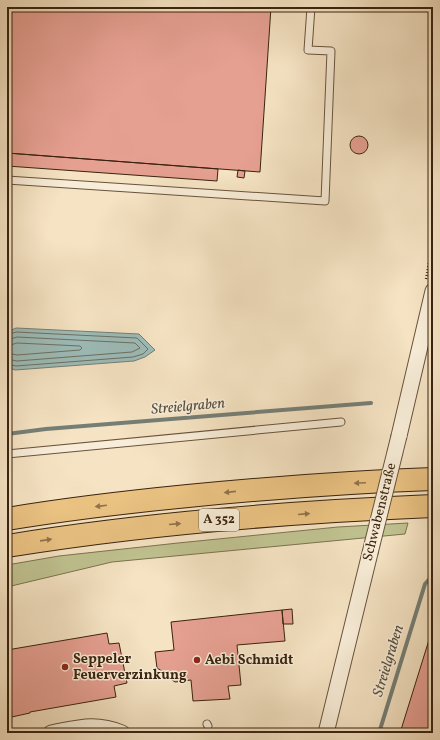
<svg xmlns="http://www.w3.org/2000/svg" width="440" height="740" font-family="Vollkorn,serif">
<rect width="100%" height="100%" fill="#f5e3c3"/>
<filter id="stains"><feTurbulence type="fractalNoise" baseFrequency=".005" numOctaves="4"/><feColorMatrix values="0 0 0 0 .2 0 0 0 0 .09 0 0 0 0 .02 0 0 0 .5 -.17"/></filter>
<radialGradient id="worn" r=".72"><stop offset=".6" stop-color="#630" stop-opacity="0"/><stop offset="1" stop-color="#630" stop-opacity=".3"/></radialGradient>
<path fill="#c0c391" stroke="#7c7350" d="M408,523L405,534L112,562L7,587V565L59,556L178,543L338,527Z"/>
<path fill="#9dbdba" stroke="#757f76" d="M16,328L139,334L155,350L145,357L134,361L15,370L7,367V332Z"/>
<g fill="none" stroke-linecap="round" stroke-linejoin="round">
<path stroke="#6b7065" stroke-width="1" d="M7,335L16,332L137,338L148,349L143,354L133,357L16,366L7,364
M7,340L17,337L135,343L140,348L132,352L17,361L7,359
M7,346L17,343L80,346L82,348L80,350L17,355L7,353"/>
<path stroke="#757f76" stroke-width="4" d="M431,404L433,405
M7,434L46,429L371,403
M379,733L425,584L433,575"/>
</g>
<path fill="#e6a092" stroke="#392310" d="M7,7H271L260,172L7,153Z
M350 145a9 9 0 1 1 18 0a9 9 0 1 1-18 0Z
M7,153L218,169L217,181L7,166Z
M238,170L245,171L244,178L237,177Z
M292,609L293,624H283L282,610Z
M282,610L285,641L237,645L241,685L228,686L230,699L193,701L191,680L175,682L168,677H165V673L157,668L155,652L174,650L171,622Z
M433,627V733H400Z
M107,633L109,644L119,643L127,683L114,686L116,697L30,712V713L7,718V650Z"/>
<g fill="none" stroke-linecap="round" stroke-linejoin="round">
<defs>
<path id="lane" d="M7,180L325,201L331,51L308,50L311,7
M7,454L341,422
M207,724L208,726"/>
<path id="street" d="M399,436L433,291
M51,733C78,728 95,722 122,733
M326,733L370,553"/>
<path id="highway" d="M7,519C67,509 127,502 188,496C269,488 351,482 433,479
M7,546C148,523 291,512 433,506"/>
</defs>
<use href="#lane" stroke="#68533d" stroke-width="9"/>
<use href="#street" stroke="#68533d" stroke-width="17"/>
<use href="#highway" stroke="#392310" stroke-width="24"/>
<path stroke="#392310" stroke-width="2.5" stroke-dasharray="1 2" stroke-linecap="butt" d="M426,279L433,241"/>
<use href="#lane" stroke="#f8edd8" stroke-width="7"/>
<use href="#street" stroke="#f8edd8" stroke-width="15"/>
<use href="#highway" stroke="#eac282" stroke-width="22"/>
<defs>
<path id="street-bridge" d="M370,553L399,436"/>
</defs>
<use href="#street-bridge" stroke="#68533d" stroke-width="17" stroke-linecap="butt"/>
<use href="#street-bridge" stroke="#f8edd8" stroke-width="15"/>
</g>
<defs><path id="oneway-solid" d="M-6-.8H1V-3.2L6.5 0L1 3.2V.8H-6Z"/></defs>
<g fill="#927249">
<use href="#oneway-solid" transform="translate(360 483) rotate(177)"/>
<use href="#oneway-solid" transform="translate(230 492) rotate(174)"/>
<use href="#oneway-solid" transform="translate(101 506) rotate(173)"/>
<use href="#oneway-solid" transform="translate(304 514) rotate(-5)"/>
<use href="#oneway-solid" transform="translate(175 524) rotate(-5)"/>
<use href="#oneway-solid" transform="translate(46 540) rotate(-8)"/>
</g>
<g fill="#8f2418" stroke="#f8edd8" stroke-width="1.5">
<circle cx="197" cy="660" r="4"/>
<circle cx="65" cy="667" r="4"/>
</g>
<g text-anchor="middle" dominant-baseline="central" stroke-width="3" stroke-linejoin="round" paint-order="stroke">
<rect fill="#f8edd8" stroke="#72604c" stroke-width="1" x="199" y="509" width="40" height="22" rx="3"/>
<g font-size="13" font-weight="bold" fill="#392310">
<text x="219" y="520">A 352</text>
</g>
<g font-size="14" fill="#392310" stroke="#f8edd8">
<text transform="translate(380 512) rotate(-76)">Schwabenstraße</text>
</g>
<g font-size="14" font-weight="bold" fill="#392310" stroke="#f8edd8" text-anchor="start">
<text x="73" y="659">Seppeler<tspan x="73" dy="16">Feuerverzinkung</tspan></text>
<text x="205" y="660">Aebi Schmidt</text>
</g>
<g font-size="15" font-style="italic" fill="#575143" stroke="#f8edd8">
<text transform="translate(188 407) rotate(-5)">Streielgraben</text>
<text transform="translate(389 661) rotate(-73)">Streielgraben</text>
</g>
</g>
<rect width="440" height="740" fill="none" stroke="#f5e3c3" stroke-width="24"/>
<rect x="8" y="8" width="424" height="724" fill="none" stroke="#392310" stroke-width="2"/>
<rect x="12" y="12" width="416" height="716" fill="none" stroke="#392310"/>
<rect width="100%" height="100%" filter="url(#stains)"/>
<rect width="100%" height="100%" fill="url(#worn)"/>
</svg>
